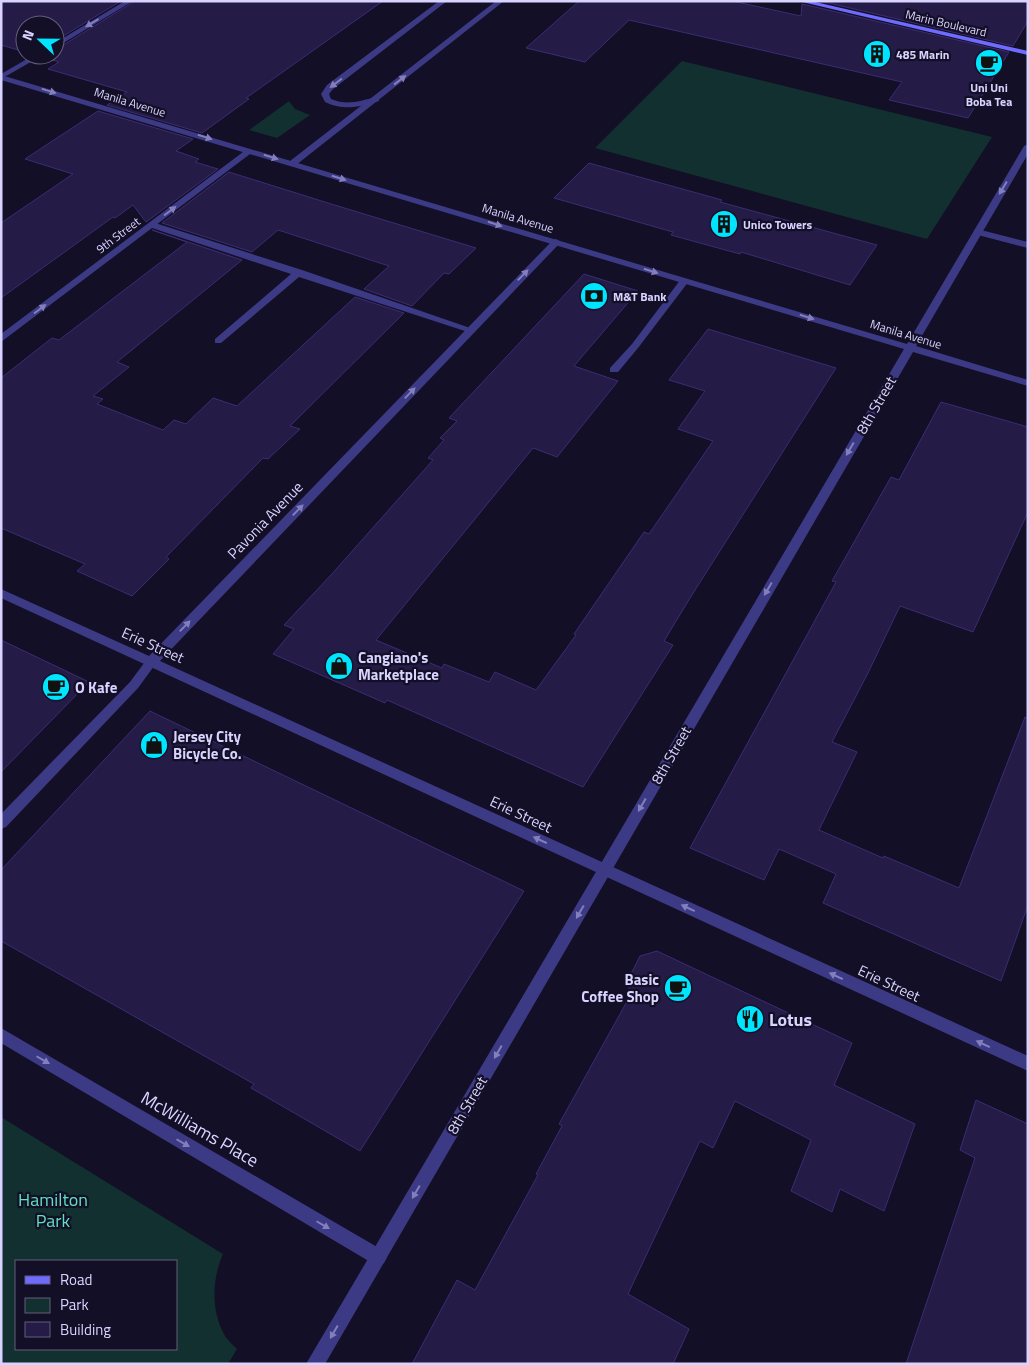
<svg xmlns="http://www.w3.org/2000/svg" width="1029" height="1365" font-family="'Titillium Web',sans-serif">
<rect width="100%" height="100%" fill="#130f26"/>
<path fill="#12302f" fill-rule="evenodd" d="M682,61L992,137L927,239L595,148Z
M289,101L295,109L310,115L277,138L249,130Z
M1,1117L223,1254C212,1279 211,1310 224,1334C227,1340 233,1345 237,1349L228,1364H1ZM16,1261H176V1349H16Z"/>
<path fill="#241b47" stroke="#3b2d73" d="M1,1H121L55,41V25H25V52L1,45Z
M135,1H383L246,98L249,99L202,133L107,105L127,92L48,69L59,62L43,57L45,55H55V50Z
M579,1H732L801,16L802,4L1009,52L968,118L889,100L902,82L629,20L585,62L526,48Z
M820,1H1028V21L1013,46Z
M98,111L193,139L176,151L199,159L195,162L218,169L146,222L133,205L115,218L113,217L1,298V223L73,174L25,159Z
M589,163L722,200L720,202L877,245L850,285L741,252L740,254L671,235L673,232L554,198Z
M229,172L328,203L476,248L449,274L444,273L412,306L364,289L389,266L278,230L252,252L162,223Z
M152,230L242,260L117,362L129,367L93,396L103,399L97,404L163,430L174,420L186,424L213,398L237,406L355,297L404,313L290,426L300,429L268,459L263,458L166,557L169,559L132,596L77,571L85,564L1,528V378L52,338L59,340L187,242Z
M584,274L638,291L574,366L618,381L557,457L533,448L376,640L442,668L444,664L489,682L495,672L536,690L576,635L574,634L644,532L649,534L713,441L678,429L705,391L669,380L708,329L836,368L690,598L664,641L673,645L583,787L387,700L385,703L273,654L294,629L284,625L331,575L433,460L428,458L444,440L440,438L457,421L449,418Z
M941,402L1028,427V512L973,632L900,606L868,673L832,742L857,752L819,830L883,858L884,856L959,888L1025,717L1028,718V905L1001,981L823,903L836,874L779,849L764,880L690,848L836,582L832,581L891,477L899,480Z
M1,640L89,682L1,772Z
M150,711L524,891L360,1151L251,1088L254,1084L1,941V870Z
M657,951L852,1043L834,1085L915,1124L884,1211L840,1189L832,1212L791,1191L811,1140L735,1101L713,1148L700,1141L628,1294L689,1329L673,1364H412L457,1280L475,1290L538,1175L536,1174L562,1126L559,1124L630,996L628,980L640,956Z
M976,1100L1028,1124V1364H906L975,1158L960,1150Z"/>
<g fill="none" stroke-linecap="round" stroke-linejoin="round">
<path fill="#3d3a85" fill-rule="evenodd" d="M439,1H447L333,89L329,94L331,99C347,106 360,101 376,97H379V101C360,107 343,111 325,102L321,94L327,85Z
M152,222L302,270L476,330L471,333L468,332L299,277L221,343H215V339L291,274L149,227V223Z
M977,229L1028,242V248L974,234V230Z
M684,278L689,281L638,348L618,372H610V368L632,344L681,279Z"/>
<path fill="#3d3a85" fill-rule="evenodd" d="M151,657L155,659L157,662L138,688L6,827L1,829V814L130,682L147,659Z"/>
<path fill="#3d3a85" fill-rule="evenodd" d="M125,1H133L55,48V43Z
M496,1H504L296,165H290V161Z
M34,55H43L1,79V74Z
M247,149L254,151L1,342V334Z
M556,239L561,242L559,244L160,661L1028,1056V1071L1,598V589L149,656L553,240Z
M1,1028L384,1251L387,1257L384,1263L378,1266L372,1263L1,1043Z"/>
<path fill="#3d3a85" fill-rule="evenodd" d="M1,75L907,344L1024,146L1028,144V154L916,346L1028,380V386L913,352L325,1364H306L904,349L1,80Z"/>
<path fill="#6f6bff" fill-rule="evenodd" d="M798,1H811L1028,51V55Z"/>
</g>
<defs><path id="oneway-solid" d="M-6-.8H1V-3.2L6.5 0L1 3.2V.8H-6Z" transform="scale(1.25)"/></defs>
<g fill="#837fbc">
<use href="#oneway-solid" transform="translate(92 23) rotate(149)"/>
<use href="#oneway-solid" transform="translate(400 80) rotate(-38)"/>
<use href="#oneway-solid" transform="translate(336 83) rotate(143)"/>
<use href="#oneway-solid" transform="translate(49 91) rotate(17)"/>
<use href="#oneway-solid" transform="translate(205 137) rotate(17)"/>
<use href="#oneway-solid" transform="translate(271 157) rotate(17)"/>
<use href="#oneway-solid" transform="translate(339 178) rotate(17)"/>
<use href="#oneway-solid" transform="translate(1003 188) rotate(121)"/>
<use href="#oneway-solid" transform="translate(170 211) rotate(-37)"/>
<use href="#oneway-solid" transform="translate(495 224) rotate(17)"/>
<use href="#oneway-solid" transform="translate(651 271) rotate(17)"/>
<use href="#oneway-solid" transform="translate(523 275) rotate(-46)"/>
<use href="#oneway-solid" transform="translate(40 309) rotate(-37)"/>
<use href="#oneway-solid" transform="translate(807 317) rotate(17)"/>
<use href="#oneway-solid" transform="translate(410 393) rotate(-46)"/>
<use href="#oneway-solid" transform="translate(850 449) rotate(120)"/>
<use href="#oneway-solid" transform="translate(298 510) rotate(-46)"/>
<use href="#oneway-solid" transform="translate(768 589) rotate(120)"/>
<use href="#oneway-solid" transform="translate(185 626) rotate(-46)"/>
<use href="#oneway-solid" transform="translate(642 805) rotate(120)"/>
<use href="#oneway-solid" transform="translate(540 840) rotate(-155)"/>
<use href="#oneway-solid" transform="translate(688 908) rotate(-155)"/>
<use href="#oneway-solid" transform="translate(580 912) rotate(120)"/>
<use href="#oneway-solid" transform="translate(836 976) rotate(-155)"/>
<use href="#oneway-solid" transform="translate(983 1044) rotate(-155)"/>
<use href="#oneway-solid" transform="translate(498 1052) rotate(120)"/>
<use href="#oneway-solid" transform="translate(43 1060) rotate(30)"/>
<use href="#oneway-solid" transform="translate(183 1143) rotate(30)"/>
<use href="#oneway-solid" transform="translate(416 1192) rotate(120)"/>
<use href="#oneway-solid" transform="translate(323 1225) rotate(30)"/>
<use href="#oneway-solid" transform="translate(334 1332) rotate(120)"/>
</g>
<defs>
<symbol id="building-disc" viewBox="-11 -11 22 22"><circle r="9.5" fill="#00e5ff" stroke="#130f26"/><path d="M-4-6H4V6H1V3H-1V6H-4ZM-2.5-4.3h1.7v1.8h-1.7ZM.8-4.3h1.7v1.8H.8ZM-2.5-1h1.7V.8h-1.7ZM.8-1h1.7V.8H.8Z" fill="#111"/></symbol>
<symbol id="cafe-disc" viewBox="-11 -11 22 22"><circle r="9.5" fill="#00e5ff" stroke="#130f26"/><path d="M-5.5-4.5H6V0H3Q3 3.5 0 3.5H-2.5Q-5.5 3.5-5.5 0ZM3-3.2v2h1.7v-2ZM-6 4.5H4V6H-6Z" fill="#111"/></symbol>
<symbol id="bank-disc" viewBox="-11 -11 22 22"><circle r="9.5" fill="#00e5ff" stroke="#130f26"/><path d="M-6-4H6V4H-6ZM0-2.3a2.3 2.3 0 1 0 0 4.6a2.3 2.3 0 1 0 0-4.6Z" fill="#111"/></symbol>
<symbol id="shop-disc" viewBox="-11 -11 22 22"><circle r="9.5" fill="#00e5ff" stroke="#130f26"/><path d="M-5-2.5h2.3a2.7 3.5 0 0 1 5.4 0H5L5.5 6h-11ZM-1.5-2.5h3a1.5 2.3 0 0 0-3 0Z" fill="#111"/></symbol>
<symbol id="restaurant-disc" viewBox="-11 -11 22 22"><circle r="9.5" fill="#00e5ff" stroke="#130f26"/><path d="M-5-6h1v4h1v-4h1v4h1v-4h1v5L-1.5 .5V6h-2V.5L-5-1ZM5-6V6H3V1.5H1.5Q1.5-4 5-6Z" fill="#111"/></symbol>
</defs>
<g fill-rule="evenodd">
<use href="#building-disc" x="861" y="38" width="32" height="32"/>
<use href="#cafe-disc" x="973" y="47" width="32" height="32"/>
<use href="#building-disc" x="708" y="208" width="32" height="32"/>
<use href="#bank-disc" x="578" y="280" width="32" height="32"/>
<use href="#shop-disc" x="323" y="650" width="32" height="32"/>
<use href="#cafe-disc" x="40" y="671" width="32" height="32"/>
<use href="#shop-disc" x="138" y="729" width="32" height="32"/>
<use href="#cafe-disc" x="662" y="972" width="32" height="32"/>
<use href="#restaurant-disc" x="734" y="1003" width="32" height="32"/>
</g>
<g text-anchor="middle" dominant-baseline="central" stroke-width="4.5" stroke-linejoin="round" paint-order="stroke">
<g font-size="12" fill="#d9d4ff" stroke="#130f26">
<text transform="translate(946 23) rotate(13)">Marin Boulevard</text>
<text transform="translate(130 102) rotate(17)">Manila Avenue</text>
<text transform="translate(518 218) rotate(17)">Manila Avenue</text>
<text transform="translate(118 235) rotate(-37)">9th Street</text>
<text transform="translate(906 334) rotate(17)">Manila Avenue</text>
</g>
<g font-size="12" font-weight="bold" fill="#d9d4ff" stroke="#130f26" text-anchor="start">
<text x="896" y="54">485 Marin</text>
<text x="989" y="87" text-anchor="middle">Uni Uni<tspan x="989" dy="14">Boba Tea</tspan></text>
<text x="743" y="224">Unico Towers</text>
<text x="613" y="296">M&amp;T Bank</text>
</g>
<g font-size="15" fill="#d9d4ff" stroke="#130f26">
<text transform="translate(876 405) rotate(-60)">8th Street</text>
<text transform="translate(265 520) rotate(-46)">Pavonia Avenue</text>
<text transform="translate(153 645) rotate(24)">Erie Street</text>
<text transform="translate(671 755) rotate(-60)">8th Street</text>
<text transform="translate(521 814) rotate(25)">Erie Street</text>
<text transform="translate(889 983) rotate(25)">Erie Street</text>
<text transform="translate(467 1105) rotate(-60)">8th Street</text>
</g>
<g font-size="15" font-weight="bold" fill="#d9d4ff" stroke="#130f26" text-anchor="start">
<text x="358" y="657">Cangiano's<tspan x="358" dy="17">Marketplace</tspan></text>
<text x="75" y="687">O Kafe</text>
<text x="173" y="736">Jersey City<tspan x="173" dy="17">Bicycle Co.</tspan></text>
<text x="659" y="979" text-anchor="end">Basic<tspan x="659" dy="17">Coffee Shop</tspan></text>
</g>
<g font-size="18" font-weight="bold" fill="#d9d4ff" stroke="#130f26" text-anchor="start">
<text x="769" y="1019">Lotus</text>
</g>
<g font-size="18" fill="#d9d4ff" stroke="#130f26">
<text transform="translate(200 1129) rotate(30)">McWilliams Place</text>
</g>
<g font-size="18" fill="#5fe0c0" stroke="#130f26">
<text x="53" y="1199">Hamilton<tspan x="53" dy="21">Park</tspan></text>
</g>
</g>
<rect width="1029" height="1365" fill="none" stroke="#d9d4ff" stroke-width="5"/>
<rect x="15" y="1260" width="162" height="90" fill="#130f26" stroke="#625e7d"/>
<rect x="25" y="1276" width="25" height="8" fill="#6f6bff" stroke="#625e7d"/>
<text x="60" y="1285" font-size="15" fill="#d9d4ff">Road</text>
<rect x="25" y="1298" width="25" height="15" fill="#12302f" stroke="#625e7d"/>
<text x="60" y="1310" font-size="15" fill="#d9d4ff">Park</text>
<rect x="25" y="1322" width="25" height="15" fill="#241b47" stroke="#625e7d"/>
<text x="60" y="1335" font-size="15" fill="#d9d4ff">Building</text>
<g transform="translate(40 40) rotate(292)"><circle r="24" fill="#130f26" stroke="#625e7d"/>
<path d="M0-4L9 19L0 12L-9 19Z" fill="#00e5ff"/>
<text y="-8" font-size="14" font-weight="bold" text-anchor="middle" fill="#d9d4ff">N</text>
</g>
</svg>
